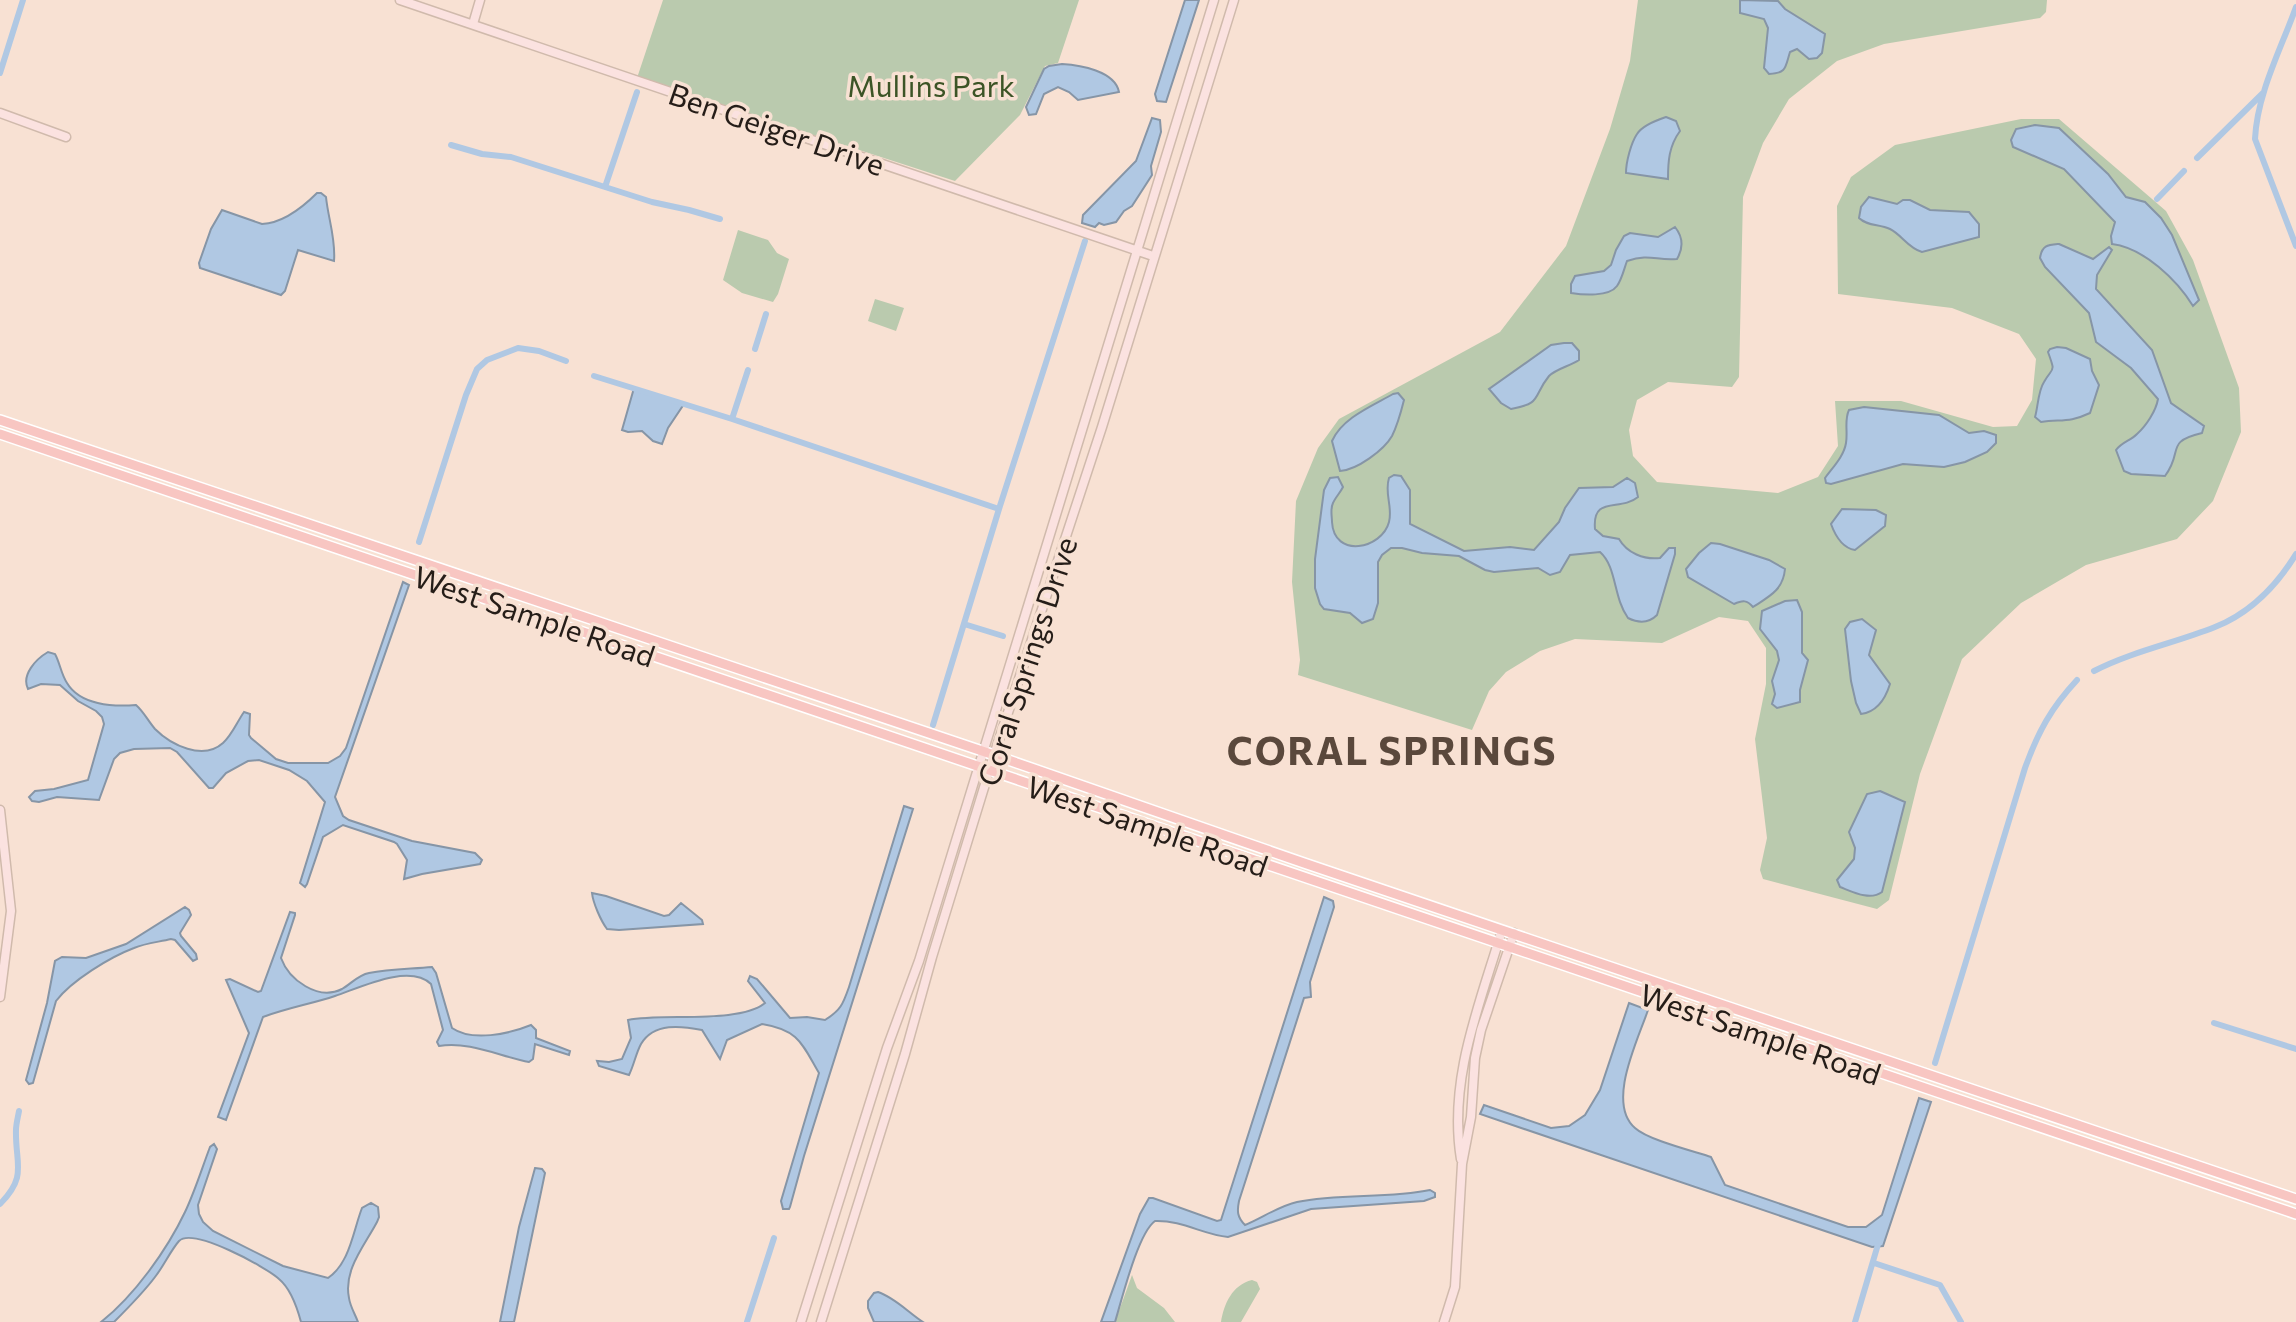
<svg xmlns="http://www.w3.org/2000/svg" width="2296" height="1322" font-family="Commissioner,sans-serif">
<rect width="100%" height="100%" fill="#f8e1d3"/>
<path fill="#bacaae" d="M663,0H1079L1058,63L1045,66L1020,115L955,181L637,78Z
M1638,0H2047L2046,12L2040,18L1884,44L1837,61L1789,99L1763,143L1743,197L1739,377L1732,387L1668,382L1637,400L1629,430L1633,456L1657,482L1778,493L1818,477L1838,446L1835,401H1901L1993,427L2017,426L2032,400L2036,359L2019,334L1952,308L1838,294L1837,206L1851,177L1895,145L2021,119H2059L2166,211L2193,260L2239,388L2241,432L2213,501L2177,539L2086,565L2021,603L1962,659L1920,774L1889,900L1877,909L1763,879L1760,870L1767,838L1755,739L1766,684V648L1748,621L1719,617L1662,643L1575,639L1540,651L1506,672L1489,691L1472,730L1298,675L1300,660L1292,582L1296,501L1318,448L1339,419L1500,332L1566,246L1610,129L1630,61Z
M738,230L768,240L777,253L789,259L778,294L773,302L742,293L723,280Z
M875,299L904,308L896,331L868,321Z
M1132,1275L1137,1288L1164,1308L1175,1322H1115Z
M1252,1280L1257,1282L1260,1289L1241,1322H1221C1224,1304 1232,1285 1252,1280Z"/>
<path fill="#b0c8e3" stroke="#8695a6" stroke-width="2" d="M1185,0H1199L1167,99L1166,102L1157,101L1155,94Z
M1740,0L1778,1L1785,9L1825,34L1822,53L1817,58L1809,59L1797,49L1790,52C1785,68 1787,73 1769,74L1764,68L1768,28L1764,19L1740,13Z
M1062,64C1080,65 1115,71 1119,92L1078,100L1069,92L1058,87L1044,94L1036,114L1029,115L1026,107L1044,69L1049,66Z
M1666,117L1676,121L1680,131C1669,146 1668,161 1668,179L1626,173C1626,162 1631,143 1637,134C1642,126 1657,120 1666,117Z
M1152,118L1160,120L1161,132L1151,166L1152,175L1132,206L1124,211L1116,222L1104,225L1099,223L1095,227L1082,223L1083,215L1136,161Z
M2035,125L2059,128L2108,174L2126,197L2145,202L2161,218L2172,235L2199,300L2193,306C2177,280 2144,248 2112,244L2111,236L2115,222L2064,169L2013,147L2011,140L2016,129Z
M317,193H321L326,197C328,218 336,239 334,261L298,250L285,291L281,295L200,268L199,263L211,229L222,210L262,224C283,223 302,208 317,193Z
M1869,197L1897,204L1903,200H1910L1930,210L1969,212L1979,224V237L1922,252C1908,248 1902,235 1890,229C1879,224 1867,226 1859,218L1861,207Z
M1675,227C1683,237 1684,247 1677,259C1656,261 1650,253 1627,261C1624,269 1622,279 1617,286C1609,297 1583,295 1571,293V284L1575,276L1604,271L1611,265L1616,250L1624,236L1630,233L1658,237Z
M2059,244L2093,259L2109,247L2112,250L2097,275L2096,289L2152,350L2171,403L2204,426L2202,433C2164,442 2184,451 2165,476L2131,474L2124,471L2116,450C2122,442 2130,441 2137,434C2146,426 2156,411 2158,399L2131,368L2096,342L2089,313L2045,267L2040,258C2042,245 2048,245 2059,244Z
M1564,343H1572L1579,351V360C1570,366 1556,369 1549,376C1532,397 1543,403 1511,409L1501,403L1489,389L1551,345Z
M2057,347L2066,348L2090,359L2092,371L2099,385L2090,413C2069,423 2061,419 2041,422L2035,417C2038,407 2038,391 2044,382C2053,366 2056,374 2048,352L2050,349Z
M634,388L684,404L668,428L662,444L653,441L642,431L628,432L622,430Z
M1398,393L1404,400C1401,412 1398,424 1392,436C1384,450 1357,470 1340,471L1332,441C1342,418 1372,406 1393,394Z
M1864,407L1939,415L1969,433L1984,431L1996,435V443L1987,452L1965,462L1944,467L1903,464L1831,484L1826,483L1825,478C1833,467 1844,456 1846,443C1848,431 1844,420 1849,410Z
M1394,475L1401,476L1410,490V524L1464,551L1510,547L1534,550L1559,522L1565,508L1579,488L1613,487L1627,478L1635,483L1638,497C1620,512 1592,495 1595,529L1603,536L1619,539C1627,553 1644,560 1660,558L1669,548H1675V554L1657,615C1648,624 1638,623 1628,618C1613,597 1617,567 1600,552L1570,555L1560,572L1550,575L1538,568L1494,572L1485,570L1459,556L1422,553L1402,548H1391L1382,555L1378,562V603L1373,619L1362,623L1350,613L1324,609L1320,604L1315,588V559L1324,490L1330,478L1338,477L1343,487C1340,493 1335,498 1333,503C1330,509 1332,516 1332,522C1334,559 1382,549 1389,522C1393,507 1384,493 1389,478Z
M1842,509L1876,510L1886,515L1885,526L1855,550C1842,548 1835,535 1831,524Z
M1711,543L1720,544L1769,560L1785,569C1783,590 1770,596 1753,607C1747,600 1743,600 1734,604L1688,577L1686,569L1699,553Z
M403,582L409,585L335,797L343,816L349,820L412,841L475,853L482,860L480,864L422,874L404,879L407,860L397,844L394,842L343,825L323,837L307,884L305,887L300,883L325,802L307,781L289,770L259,760L248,761L226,773L213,788H209L177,752L170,748L134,749L120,753L114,759L99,800L57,797L39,802L32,801L29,797L35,791L54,789L88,780L104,724L102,717L96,711L78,701L60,685L41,684L28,689C21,675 36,659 48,652L55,654C60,663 61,674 67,683C80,705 113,707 136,705C144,712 148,721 155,729C171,745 203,761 223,743C232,735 237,722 244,712L250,714L249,735L251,738L276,759L288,763H328L340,756L346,748Z
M1797,600L1802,612V653L1808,660L1800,690V702L1777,708L1772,704L1775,694L1772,681L1779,660L1777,651L1760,629L1762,611L1785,601Z
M1862,619L1876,630L1869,655L1890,684C1885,700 1877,712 1861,714L1856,703L1851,681L1845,629L1850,622Z
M1880,791L1905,802L1882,892C1870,901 1853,892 1840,887L1837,880L1854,859L1855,848L1849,832L1867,794Z
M904,806L913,809L804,1156L790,1207L789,1209H783L781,1201L819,1073C802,1044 799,1030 762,1024L727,1040L720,1059L702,1030C682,1026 654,1022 641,1044C636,1053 634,1065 629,1075L599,1066L597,1061L609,1062L622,1059L631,1038L628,1020C663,1013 740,1024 765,1003L748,981L750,976L757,979L790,1018L807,1017L825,1020C841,1010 843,1004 849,987Z
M592,893L606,896L664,916L669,915L681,903L702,920L703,924L619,930L607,929C601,921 593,903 592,893Z
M1324,897L1333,901L1334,907L1310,982L1311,997L1304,998L1239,1201C1237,1211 1237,1217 1245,1225C1262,1218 1279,1206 1297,1202C1341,1193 1387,1199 1430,1190L1435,1193V1197L1424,1201L1311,1209L1228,1237C1204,1235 1182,1220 1155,1221C1138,1233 1122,1299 1115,1322H1101L1140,1214L1149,1198H1153L1217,1221L1221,1220Z
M185,907L189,910L191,915L180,933L181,936L196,954L197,959L193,961L175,940L171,939C159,942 146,943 134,948C110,957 71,981 56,1001L33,1083L29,1084L26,1080L47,1003L55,961L62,957L86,958L126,944Z
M290,912L295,913V915L281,958C289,980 318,1001 342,989C351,984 358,975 369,973C389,969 411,969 432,967L436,973L452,1028C472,1042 509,1034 531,1025L536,1030V1038L570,1051L569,1055L535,1044L533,1059L529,1062C499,1056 469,1041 439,1046L437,1042L443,1030L431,984C409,963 359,988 335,996C311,1004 287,1008 263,1017L226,1120L218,1117L249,1033L226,980L230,979L258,992L261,991Z
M1629,1003L1648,1010C1638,1040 1606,1103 1635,1128C1648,1140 1693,1151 1711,1157L1725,1185L1848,1227H1866L1882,1215L1919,1098L1931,1102L1883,1246L1872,1247L1480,1114L1484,1105L1551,1128L1569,1126L1585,1115L1600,1090Z
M214,1144L217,1149L198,1205L199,1214L203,1222L213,1231L283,1266L328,1278C350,1263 353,1231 362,1208L371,1203L378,1207L379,1217L377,1222C365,1245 343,1270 349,1298C350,1306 355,1314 358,1322H301C297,1307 291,1289 279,1279C266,1267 193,1227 179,1241C171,1250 163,1267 155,1277C143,1293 128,1308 114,1322H101C134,1296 167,1250 185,1212C195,1191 202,1168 210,1147Z
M535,1168L542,1169L545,1173L514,1322H500L519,1227Z
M878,1292C894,1297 909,1313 923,1322H874L868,1308V1301L874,1293Z"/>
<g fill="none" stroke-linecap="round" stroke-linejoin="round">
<path stroke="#b0c8e3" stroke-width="6" d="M2296,7C2281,49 2257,94 2255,139L2296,246
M0,73L23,0
M451,145L482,154L511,157L652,202L689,210L720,219
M2197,158L2263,93
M605,187L637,92
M2157,199L2184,171
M755,349L766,314
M594,376L732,419L999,509L933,725
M732,419L748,370
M999,509L1085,241
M419,542L466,395L477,369L487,360L518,348L539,351L566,361
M964,624L1003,636
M2094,671C2133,651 2175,643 2215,627C2250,613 2277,585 2296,554
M2214,1023L2296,1049
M1935,1063L2025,768C2038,732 2051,708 2077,680
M0,1204C28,1176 15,1164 16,1130C16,1124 18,1117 19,1111
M1874,1263L1940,1285L1961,1322
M747,1322L774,1238
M1855,1322L1879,1241"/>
<defs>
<path id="secondary" d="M400,0L1153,256
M473,24L480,0
M0,113L66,137
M0,810L11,911L0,997
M1461,1159C1448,1079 1480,1004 1502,930
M801,1322L887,1048L919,961L1214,0
M821,1322L905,1054L932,957L994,755L1102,427L1234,0
M1444,1322L1455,1287L1462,1164L1471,1117L1475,1058L1481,1030L1514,933"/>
<path id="primary" d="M0,420L994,755L1304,863L2296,1199
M0,434L2296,1214"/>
</defs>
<use href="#secondary" stroke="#d0baac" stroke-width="11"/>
<use href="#primary" stroke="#fff" stroke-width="12"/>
<use href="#secondary" stroke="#fbe2e0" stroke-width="8"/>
<use href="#primary" stroke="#f8c6c2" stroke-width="9"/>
</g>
<g text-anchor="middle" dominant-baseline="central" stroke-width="7" stroke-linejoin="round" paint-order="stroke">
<g font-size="30" fill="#3c5426" stroke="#f8e1d3">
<text x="931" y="84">Mullins Park</text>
</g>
<g font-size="30" fill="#251d18" stroke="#f8e1d3">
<text transform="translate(777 128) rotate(19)">Ben Geiger Drive</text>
<text transform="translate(535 615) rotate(19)">West Sample Road</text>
<text transform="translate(1026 661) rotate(-72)">Coral Springs Drive</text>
<text transform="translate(1148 825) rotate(19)">West Sample Road</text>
<text transform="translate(1761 1033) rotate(19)">West Sample Road</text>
</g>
<g font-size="38" font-weight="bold" letter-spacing="2" fill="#5a483c" stroke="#f8e1d3">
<text x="1392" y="749">CORAL SPRINGS</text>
</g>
</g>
</svg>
